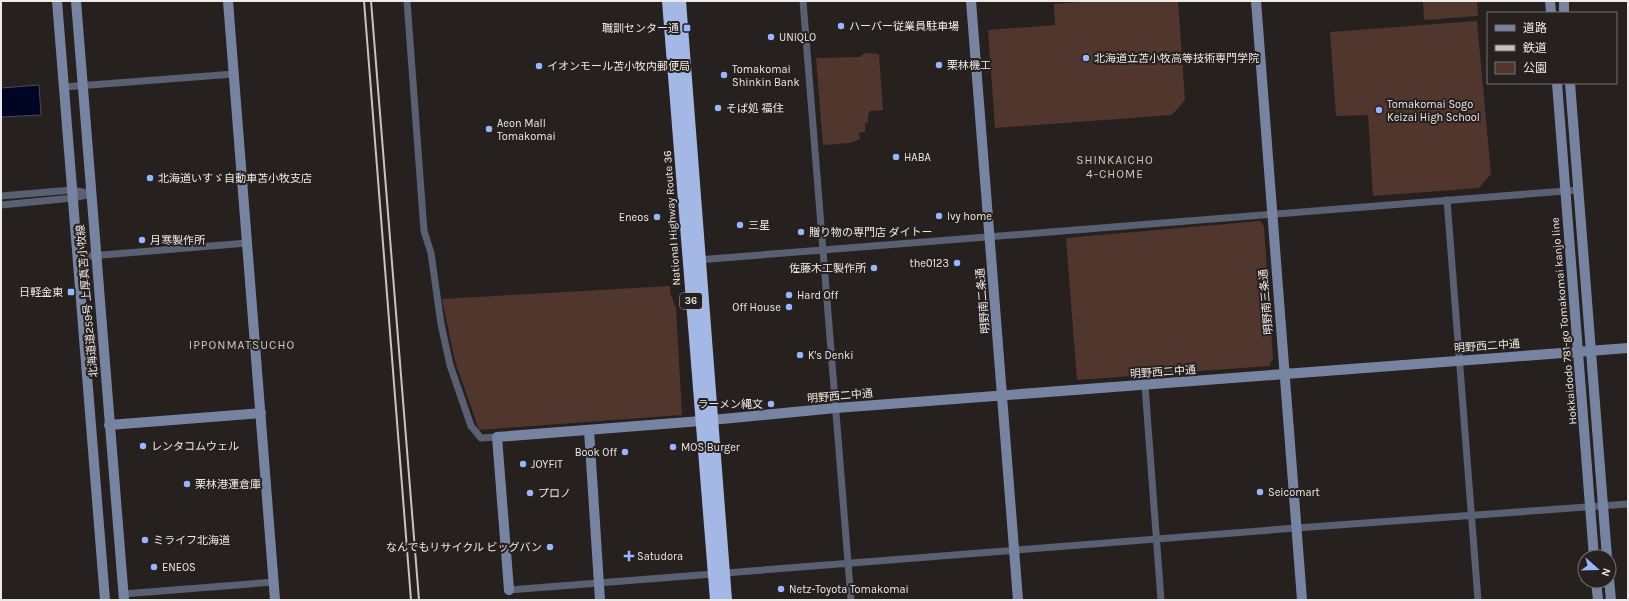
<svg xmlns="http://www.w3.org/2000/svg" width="1629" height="601" font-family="Karla,'Noto Sans JP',sans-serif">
<rect width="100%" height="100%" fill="#26201e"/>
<path fill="#51362d" d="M1095,1H1178L1185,100L1172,115L995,128L988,30L1055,25L1054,4Z
M1423,1H1477L1478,16L1424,20Z
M1477,21L1491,174L1479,188L1373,196L1368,115L1336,116L1330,32Z
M865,53L879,54L883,110L870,111L868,116V123H865V132L859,133L860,139L850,143L823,145L816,58L859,57Z
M1260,221L1264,226L1273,359L1269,366L1077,380L1066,238Z
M670,286V293L676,308L682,415L479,430L455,361L442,299Z"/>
<path fill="#010524" stroke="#48495f" d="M39,85L41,115L1,117V88Z"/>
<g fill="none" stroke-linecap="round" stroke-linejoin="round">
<path stroke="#586072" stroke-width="7" d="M407,1L424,231L431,253L441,324L450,365L471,426L481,438L497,437
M803,1L851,600
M64,87L234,74
M1,196L72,190L88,193
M1447,200L1478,600
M1,205L73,198L91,194
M78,257L247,243
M697,260L1578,190
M1145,386L1161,600
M509,590L1296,528L1628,504
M123,594L274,582"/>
<path stroke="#7684a1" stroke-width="10" d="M57,1L105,600
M76,1L124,600
M228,1L275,600
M971,1L1018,600
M1256,1L1302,600
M1550,1L1551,13
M1564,1V13
M1557,83L1594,557
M1570,83L1607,557
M109,425L261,413
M589,430L600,600
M1609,579L1611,600
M1596,581L1598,600
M509,590L497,437L701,421L836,408L1628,348"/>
<path stroke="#a3b8e5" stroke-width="12" d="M668,1L716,600
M680,1L726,600"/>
<path stroke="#c8c3c2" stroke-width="2" d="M364,1L411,600
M371,1L419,600"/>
</g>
<g fill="#96b6fd" stroke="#26201e" stroke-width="1.5">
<circle cx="841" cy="26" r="4"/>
<rect x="683" y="24" width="8" height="8" rx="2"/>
<circle cx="771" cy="37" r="4"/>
<circle cx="1086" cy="58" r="4"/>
<circle cx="939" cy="65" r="4"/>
<circle cx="539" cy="66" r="4"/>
<circle cx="724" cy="75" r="4"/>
<circle cx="718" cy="108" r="4"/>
<circle cx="1379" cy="110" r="4"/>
<circle cx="489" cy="129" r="4"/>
<circle cx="896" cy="157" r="4"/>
<circle cx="150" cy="178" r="4"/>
<circle cx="939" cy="216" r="4"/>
<circle cx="657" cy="217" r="4"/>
<circle cx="740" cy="225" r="4"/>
<circle cx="801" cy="232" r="4"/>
<circle cx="142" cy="240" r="4"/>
<circle cx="957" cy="263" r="4"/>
<circle cx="874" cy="268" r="4"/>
<rect x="67" y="288" width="8" height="8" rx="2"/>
<circle cx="789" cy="295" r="4"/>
<circle cx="789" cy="307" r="4"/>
<circle cx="800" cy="355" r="4"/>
<circle cx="771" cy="404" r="4"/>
<circle cx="143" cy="446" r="4"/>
<circle cx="673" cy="447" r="4"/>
<circle cx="625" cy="452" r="4"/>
<circle cx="523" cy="464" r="4"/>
<circle cx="187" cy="484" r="4"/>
<circle cx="1260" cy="492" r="4"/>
<circle cx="530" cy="493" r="4"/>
<circle cx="145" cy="540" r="4"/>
<circle cx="550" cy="547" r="4"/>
<path d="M627 550h4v4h4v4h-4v4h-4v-4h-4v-4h4z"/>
<circle cx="154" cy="567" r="4"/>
<circle cx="781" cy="589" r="4"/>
</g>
<g text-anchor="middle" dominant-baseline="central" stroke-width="4" stroke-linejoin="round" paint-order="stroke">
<rect fill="#26201e" stroke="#b1adab" stroke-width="1" x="680" y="293" width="22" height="16" rx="3"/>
<g font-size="10" font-weight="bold" fill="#ede9e8">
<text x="691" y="301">36</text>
</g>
<g font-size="11" fill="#ede9e8" stroke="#26201e" text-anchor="start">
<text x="849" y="26">ハーバー従業員駐車場</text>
<text x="679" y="28" text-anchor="end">職訓センター通</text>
<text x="779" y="37">UNIQLO</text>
<text x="1094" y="58">北海道立苫小牧高等技術専門学院</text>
<text x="947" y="65">栗林機工</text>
<text x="547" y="66">イオンモール苫小牧内郵便局</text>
<text x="732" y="69">Tomakomai<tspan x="732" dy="13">Shinkin Bank</tspan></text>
<text x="1387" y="104">Tomakomai Sogo<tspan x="1387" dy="13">Keizai High School</tspan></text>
<text x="726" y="108">そば処 福住</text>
<text x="497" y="123">Aeon Mall<tspan x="497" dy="13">Tomakomai</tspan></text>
<text x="904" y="157">HABA</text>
<text x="158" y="178">北海道いすゞ自動車苫小牧支店</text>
<text x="947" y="216">lvy home</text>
<text x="649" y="217" text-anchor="end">Eneos</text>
<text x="748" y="225">三星</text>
<text x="809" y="232">贈り物の専門店 ダイトー</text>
<text x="150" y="240">月寒製作所</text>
<text x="949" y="263" text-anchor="end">the0123</text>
<text x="866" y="268" text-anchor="end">佐藤木工製作所</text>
<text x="63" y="292" text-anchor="end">日軽金東</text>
<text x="797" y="295">Hard Off</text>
<text x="781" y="307" text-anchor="end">Off House</text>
<text x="808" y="355">K's Denki</text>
<text x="763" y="404" text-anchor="end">ラーメン縄文</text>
<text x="151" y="446">レンタコムウェル</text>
<text x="681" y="447">MOS Burger</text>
<text x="617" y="452" text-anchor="end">Book Off</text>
<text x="531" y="464">JOYFIT</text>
<text x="195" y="484">栗林港運倉庫</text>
<text x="1268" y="492">Seicomart</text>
<text x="538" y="493">プロノ</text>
<text x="153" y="540">ミライフ北海道</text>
<text x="542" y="547" text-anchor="end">なんでもリサイクル ビッグバン</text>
<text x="637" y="556">Satudora</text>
<text x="162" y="567">ENEOS</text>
<text x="789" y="589">Netz-Toyota Tomakomai</text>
</g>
<g font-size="11" fill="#ede9e8" stroke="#26201e">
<text transform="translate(672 218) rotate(-94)">National Highway Route 36</text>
<text transform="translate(87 301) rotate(-95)">北海道道259号 上厚真苫小牧線</text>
<text transform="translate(983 301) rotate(-95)">明野南二条通</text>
<text transform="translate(1266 302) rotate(-95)">明野南三条通</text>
<text transform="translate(1564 321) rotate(-95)">Hokkaidodo 781-go Tomakomai kanjo line</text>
<text transform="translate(1487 346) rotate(-4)">明野西二中通</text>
<text transform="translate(1163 372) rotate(-4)">明野西二中通</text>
<text transform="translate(840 396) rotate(-5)">明野西二中通</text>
</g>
<g font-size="12" letter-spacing="1" fill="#cec6c3" stroke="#26201e">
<text x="1115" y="160">SHINKAICHO<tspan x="1115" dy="14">4-CHOME</tspan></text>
<text x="242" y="345">IPPONMATSUCHO</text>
</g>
</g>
<rect width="1629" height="601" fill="none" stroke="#ede9e8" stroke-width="4"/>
<rect x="1487" y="12" width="130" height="72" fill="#26201e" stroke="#76706f"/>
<rect x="1495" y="25" width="20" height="6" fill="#7684a1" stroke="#76706f"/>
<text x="1523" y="32" font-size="12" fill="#ede9e8">道路</text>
<rect x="1495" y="45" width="20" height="6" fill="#c8c3c2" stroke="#76706f"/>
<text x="1523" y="52" font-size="12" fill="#ede9e8">鉄道</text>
<rect x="1495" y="62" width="20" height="12" fill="#51362d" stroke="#76706f"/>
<text x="1523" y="72" font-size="12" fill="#ede9e8">公園</text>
<g transform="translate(1597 569) rotate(110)"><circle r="19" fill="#26201e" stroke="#76706f"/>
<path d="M0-3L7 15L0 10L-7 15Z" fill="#96b6fd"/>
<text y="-6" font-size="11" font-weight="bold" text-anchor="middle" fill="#ede9e8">N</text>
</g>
</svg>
